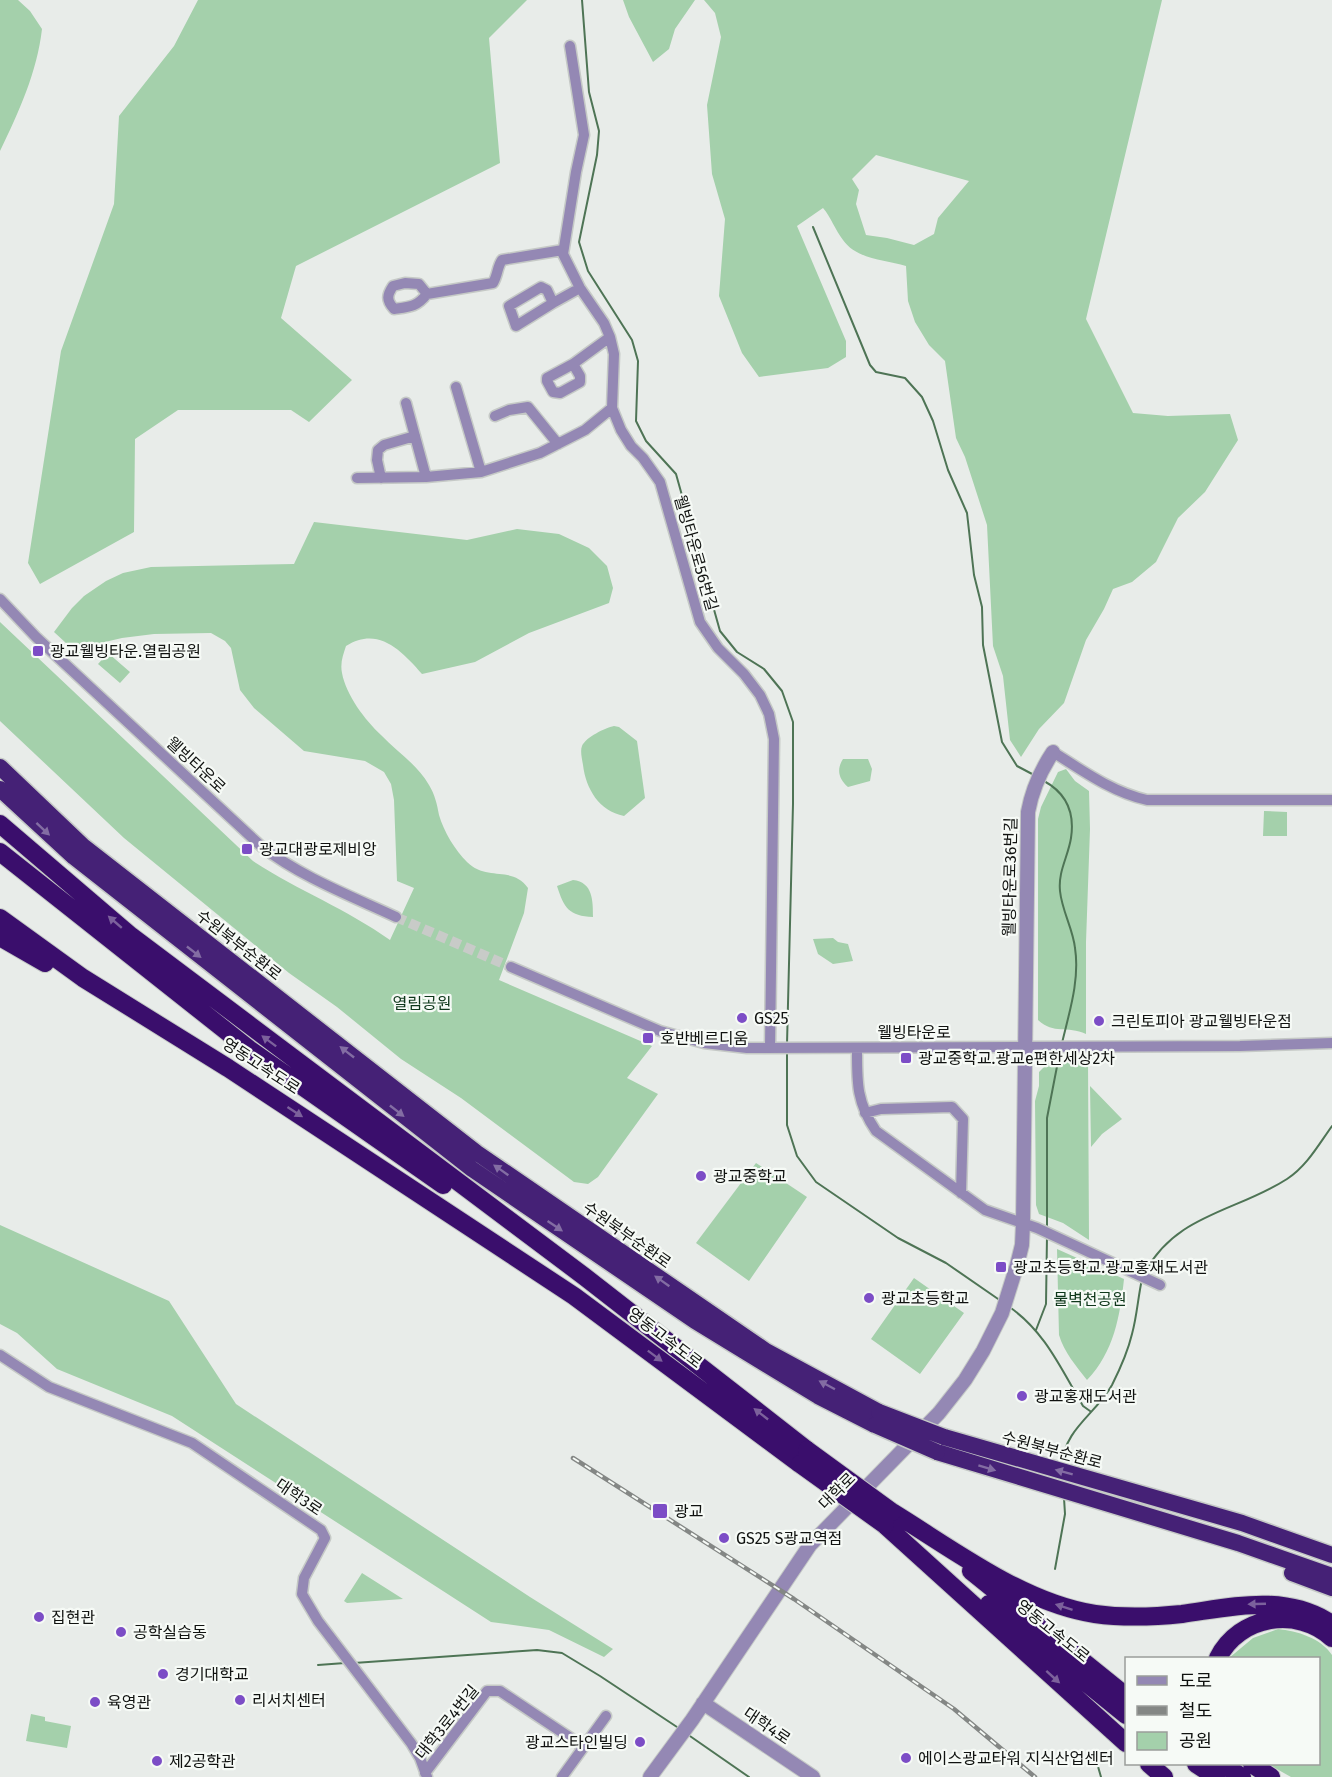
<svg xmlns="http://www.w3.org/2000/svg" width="1332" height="1777" font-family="'Fira Sans','Noto Sans KR',sans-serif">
<rect width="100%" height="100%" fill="#e8ece9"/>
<path fill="#a4d0ab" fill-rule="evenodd" d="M0,0H18L30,11L42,29C37,72 19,112 0,151Z
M198,0H527L489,38L500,163L296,266L281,318L352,380L309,422L291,410H178L135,439L134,532L40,584L28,563L61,351L114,204L119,116L174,46Z
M623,0H695L675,29L669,49L653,62L629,17Z
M704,0H1162L1086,319L1133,413L1168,416L1230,414L1238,440L1205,492L1178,518L1156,562L1132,582L1113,589L1104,609L1086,640L1064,703L1039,729L1021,757L1010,740L1003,676L993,646L987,525L965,457L956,438L945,361L929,345L915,322L908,301L906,266C885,260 856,259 843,240C835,230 831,217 823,208L797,226L846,341V357L828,368L759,377L742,353L719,296L725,219L712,174L707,105L721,37L715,13ZM876,155L969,181L938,218L934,234L914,245L887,238L866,235L856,204L859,190L852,179Z
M314,522L467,540L517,529L559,534L589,548L607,566L613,588L609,603L529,633L475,662L422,674C401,650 378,626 346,646C343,655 340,663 342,673C346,695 365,720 381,735C397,752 417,764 429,785C435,795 437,804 439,815C444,832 455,850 467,862C487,882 512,865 528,888L524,913L499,980L652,1046L627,1078L658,1094L598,1177L588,1184L574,1182L461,1098L401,1059L337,1007L289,973L124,838L0,721V622L253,861C297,890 347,909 390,940L414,888L397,881L394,800L391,784L384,772L365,761L304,751L254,708L240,690L231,648L225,641L211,633L154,634L122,638L92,645L79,655L54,632L72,608L84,596L106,581L123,573L151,567L294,564Z
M108,653L130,672L120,683L98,664Z
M614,726L619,727L637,741L645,798L624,816C599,811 586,789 583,765C582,759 580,751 582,746C586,737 605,728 614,726Z
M843,759H868L872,769L870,781L848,787C839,779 836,770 843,759Z
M1066,769L1075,781L1089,791L1090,829L1086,942V1034C1067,1025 1054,1035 1038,1020V819L1041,807L1058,772Z
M1264,811L1287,812V836H1263Z
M573,880C593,882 593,901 593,917C569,916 564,908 557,886Z
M833,938L838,942L848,944L853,961L833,964L818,954L813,939Z
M1088,1061L1089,1240L1063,1223L1039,1214L1036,1205L1035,1101L1039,1086V1072L1048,1063Z
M1090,1086L1122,1119L1102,1134L1091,1147Z
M756,1163L807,1197L749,1281L696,1243Z
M0,1225L169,1301L236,1404L530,1597L613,1649L604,1657L549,1630L491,1622L172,1416L57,1369L17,1333L0,1324Z
M1057,1249L1124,1279C1120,1316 1114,1352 1087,1380C1076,1366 1064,1352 1059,1335Z
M914,1278L964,1313L920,1374L871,1339Z
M362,1573L403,1599L347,1603L344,1601Z
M1278,1629C1297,1631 1321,1638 1332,1655V1777H1291L1268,1764H1318V1658H1229L1253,1638Z
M31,1714L45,1717V1721L71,1726L67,1748L26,1741Z"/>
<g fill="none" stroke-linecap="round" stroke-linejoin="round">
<path stroke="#4e7455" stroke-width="2" d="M582,0L589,92L599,131L597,155L579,242L588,271L632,340L638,361L636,421L646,441L676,474L720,631L737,652L764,669L782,691L793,722V804L787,1044
M813,227L870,365L876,372L905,378L922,397L933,421L948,470L967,513L974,575L982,607L983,645L1002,742L1017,766L1034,775
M1044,781C1066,793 1075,812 1071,838C1068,857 1058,871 1060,891C1062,911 1073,929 1075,948C1080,980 1069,1013 1062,1043
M787,1050V1125L797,1156L816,1182L898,1238L946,1263L1001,1301
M1047,1227V1118L1060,1051
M1144,1274C1175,1214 1236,1212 1287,1179C1307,1166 1319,1144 1332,1126
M1008,1306C1045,1331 1061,1369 1083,1406L1090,1411
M1036,1330L1046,1304L1047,1236
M1062,1465C1064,1429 1096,1414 1112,1385C1120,1369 1128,1351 1132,1334C1137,1316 1138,1297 1142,1279
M1055,1569L1065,1514L1064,1498
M354,1663L537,1650L562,1653L600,1676L680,1729
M318,1665L345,1663
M687,1734L749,1777
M1095,1756L1101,1777"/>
<path stroke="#c8cbc8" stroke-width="10" stroke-dasharray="10 5" stroke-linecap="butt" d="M396,917L511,967"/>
<defs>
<path id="minor" d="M570,46L584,135L576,172L563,254L580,288L604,323L610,337L614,354L612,408L621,430L631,446L643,458L660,482L700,622L718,648L744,674L760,695L769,714L774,739L770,1048
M541,287L547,290L553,303L516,326L509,306Z
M427,294C417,307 409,307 394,309C386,300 387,295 393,286L405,283L419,284L427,294L493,283C498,275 497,267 502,260L563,250
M553,303L580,288
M573,364L580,376V382L560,393L553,392L547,381V378L573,364L610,337
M456,387L481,472
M406,403L426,477
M495,416L509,410L528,407L558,444
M357,478L426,477L481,472L540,453L585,430L612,408
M381,478L377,460L378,450L384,445L415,436
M0,599L36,637L261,846C301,877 351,896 396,917
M1053,752C1083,771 1112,792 1147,800H1332
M511,967L660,1031L704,1043L747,1048L1240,1046L1332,1043
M857,1048C857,1081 856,1102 876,1131L985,1210L1037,1228L1160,1285
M865,1113L881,1109L952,1107L963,1119L961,1193
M0,1355L49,1387L192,1443L321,1530L325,1538L304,1578L302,1594L318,1621L411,1743L420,1758L427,1777
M425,1773L487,1691H500L584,1747
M562,1777L606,1716"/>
<path id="tertiary" d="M703,1703L813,1777
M650,1777L692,1720L810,1545L939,1413L965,1380L983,1351L1002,1313L1017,1265L1022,1245L1023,1223L1028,812C1032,790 1041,770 1053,752"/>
<path id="trunk" d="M0,767L83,846L477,1153L766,1351L879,1412
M0,789L74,857L472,1169L695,1321L818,1396L875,1425
M944,1437L1242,1523L1332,1555
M937,1452L1238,1543L1332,1576
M1292,1573L1332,1588"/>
<path id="motorway" d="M0,824L131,936L585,1277L807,1450
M0,852L249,1049L443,1185
M0,918L83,978L228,1068L574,1296L800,1464
M0,937L45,963
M892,1512C954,1550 1023,1603 1095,1614C1123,1618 1153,1617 1182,1614C1233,1607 1285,1593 1332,1624
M885,1525L1126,1743
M971,1571L1126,1696
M989,1604L1126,1715
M1218,1658C1239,1616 1297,1606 1332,1638
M1149,1764L1164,1777
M1196,1764L1216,1777
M1222,1764L1242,1777
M1252,1764L1271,1777"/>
</defs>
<use href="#minor" stroke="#c5c9c6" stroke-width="13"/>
<use href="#tertiary" stroke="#c5c9c6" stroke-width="16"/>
<use href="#trunk" stroke="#c5c9c6" stroke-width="19"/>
<use href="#motorway" stroke="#c5c9c6" stroke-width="20"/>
<use href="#minor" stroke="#9488b4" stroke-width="10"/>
<use href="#tertiary" stroke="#9488b4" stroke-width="14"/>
<use href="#trunk" stroke="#452176" stroke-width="16"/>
<use href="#motorway" stroke="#3a0e6c" stroke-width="18"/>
<defs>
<path id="rail" d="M573,1458L794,1599L954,1709L1035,1777"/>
</defs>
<use href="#rail" stroke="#848785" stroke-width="4.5"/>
<use href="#rail" stroke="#f6faf6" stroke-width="2" stroke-dasharray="7" stroke-linecap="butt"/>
<defs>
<path id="trunk-bridge" d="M879,1412L944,1437
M875,1425L937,1452"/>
<path id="motorway-bridge" d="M807,1450L892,1512
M800,1464L885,1525"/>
</defs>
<use href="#trunk-bridge" stroke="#c5c9c6" stroke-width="19" stroke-linecap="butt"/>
<use href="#motorway-bridge" stroke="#c5c9c6" stroke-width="20" stroke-linecap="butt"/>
<use href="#trunk-bridge" stroke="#452176" stroke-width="16"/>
<use href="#motorway-bridge" stroke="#3a0e6c" stroke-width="18"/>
</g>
<defs><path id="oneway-solid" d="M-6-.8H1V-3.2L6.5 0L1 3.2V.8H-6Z" transform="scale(1.5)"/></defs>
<g fill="#836da3">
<use href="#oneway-solid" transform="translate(43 829) rotate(43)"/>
<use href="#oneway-solid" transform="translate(194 952) rotate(38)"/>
<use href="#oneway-solid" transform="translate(347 1052) rotate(-142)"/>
<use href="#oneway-solid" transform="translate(397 1111) rotate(38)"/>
<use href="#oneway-solid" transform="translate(501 1170) rotate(-145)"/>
<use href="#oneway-solid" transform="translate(555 1226) rotate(34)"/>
<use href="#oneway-solid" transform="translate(662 1281) rotate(-145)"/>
<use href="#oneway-solid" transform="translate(827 1385) rotate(-152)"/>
<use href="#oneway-solid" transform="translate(987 1468) rotate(17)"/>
<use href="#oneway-solid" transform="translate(1064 1472) rotate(-165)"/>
</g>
<g fill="#7c619c">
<use href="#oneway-solid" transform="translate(115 922) rotate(-139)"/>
<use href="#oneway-solid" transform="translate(269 1041) rotate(-143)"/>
<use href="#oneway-solid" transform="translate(295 1112) rotate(33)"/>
<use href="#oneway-solid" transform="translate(655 1356) rotate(37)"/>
<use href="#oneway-solid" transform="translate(761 1414) rotate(-142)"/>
<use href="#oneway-solid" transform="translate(1257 1604) rotate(178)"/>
<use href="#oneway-solid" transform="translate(1064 1607) rotate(-162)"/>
<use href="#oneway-solid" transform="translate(1053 1677) rotate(42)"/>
</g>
<g fill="#7c4dc6" stroke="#f6faf6" stroke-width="2">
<rect x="32" y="645" width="12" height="12" rx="3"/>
<rect x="241" y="843" width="12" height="12" rx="3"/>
<circle cx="742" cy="1018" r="6"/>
<circle cx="1099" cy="1021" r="6"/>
<rect x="642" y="1032" width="12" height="12" rx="3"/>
<rect x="900" y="1052" width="12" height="12" rx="3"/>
<circle cx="701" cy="1176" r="6"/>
<rect x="995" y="1261" width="12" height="12" rx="3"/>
<circle cx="869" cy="1298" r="6"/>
<circle cx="1022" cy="1396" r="6"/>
<rect x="652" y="1503" width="16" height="16" rx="3"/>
<circle cx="724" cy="1538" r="6"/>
<circle cx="39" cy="1617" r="6"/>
<circle cx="121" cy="1632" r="6"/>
<circle cx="163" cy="1674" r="6"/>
<circle cx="240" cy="1700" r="6"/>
<circle cx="95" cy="1702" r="6"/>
<circle cx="640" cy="1742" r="6"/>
<circle cx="906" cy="1758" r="6"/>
<circle cx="157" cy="1761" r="6"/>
</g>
<g text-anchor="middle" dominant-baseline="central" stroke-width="4.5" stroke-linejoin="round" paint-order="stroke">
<g font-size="16" fill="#101210" stroke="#f6faf6">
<text transform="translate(696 553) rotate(74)">웰빙타운로56번길</text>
<text transform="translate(196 765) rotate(43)">웰빙타운로</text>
<text transform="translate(1010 877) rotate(-89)">웰빙타운로36번길</text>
<text transform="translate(239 945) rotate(38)">수원북부순환로</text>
<text x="914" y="1032">웰빙타운로</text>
<text transform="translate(261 1066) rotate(33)">영동고속도로</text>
<text transform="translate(627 1235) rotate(35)">수원북부순환로</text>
<text transform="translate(665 1338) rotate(37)">영동고속도로</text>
<text transform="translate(1052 1450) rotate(15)">수원북부순환로</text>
<text transform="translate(837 1491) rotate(-45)">대학로</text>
<text transform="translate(299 1497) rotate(34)">대학3로</text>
<text transform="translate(1053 1631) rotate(39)">영동고속도로</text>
<text transform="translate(447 1722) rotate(-51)">대학3로4번길</text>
<text transform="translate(767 1726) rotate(34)">대학4로</text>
</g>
<g font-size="16" fill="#101210" stroke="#f6faf6" text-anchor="start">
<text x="50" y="651">광교웰빙타운.열림공원</text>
<text x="259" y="849">광교대광로제비앙</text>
<text x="754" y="1018">GS25</text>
<text x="1111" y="1021">크린토피아 광교웰빙타운점</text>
<text x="660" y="1038">호반베르디움</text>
<text x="918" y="1058">광교중학교.광교e편한세상2차</text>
<text x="713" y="1176">광교중학교</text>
<text x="1013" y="1267">광교초등학교.광교홍재도서관</text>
<text x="881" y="1298">광교초등학교</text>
<text x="1034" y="1396">광교홍재도서관</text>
<text x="674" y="1511">광교</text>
<text x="736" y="1538">GS25 S광교역점</text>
<text x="51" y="1617">집현관</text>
<text x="133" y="1632">공학실습동</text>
<text x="175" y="1674">경기대학교</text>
<text x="252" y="1700">리서치센터</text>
<text x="107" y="1702">육영관</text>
<text x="628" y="1742" text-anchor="end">광교스타인빌딩</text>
<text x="918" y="1758">에이스광교타워 지식산업센터</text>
<text x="169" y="1761">제2공학관</text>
</g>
<g font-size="16" fill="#0e371a" stroke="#f6faf6">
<text x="422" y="1003">열림공원</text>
<text x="1090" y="1299">물벽천공원</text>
</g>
</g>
<rect x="1125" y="1657" width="195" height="108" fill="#f6faf6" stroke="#9a9d9a" stroke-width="1.5"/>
<rect x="1137" y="1676" width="30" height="9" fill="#9488b4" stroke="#9a9d9a" stroke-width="1.5"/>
<text x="1179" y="1687" font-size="18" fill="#101210">도로</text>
<rect x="1137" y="1706" width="30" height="9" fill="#848785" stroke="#9a9d9a" stroke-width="1.5"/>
<text x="1179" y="1717" font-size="18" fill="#101210">철도</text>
<rect x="1137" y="1732" width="30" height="18" fill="#a4d0ab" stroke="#9a9d9a" stroke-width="1.5"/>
<text x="1179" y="1747" font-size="18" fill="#101210">공원</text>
</svg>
